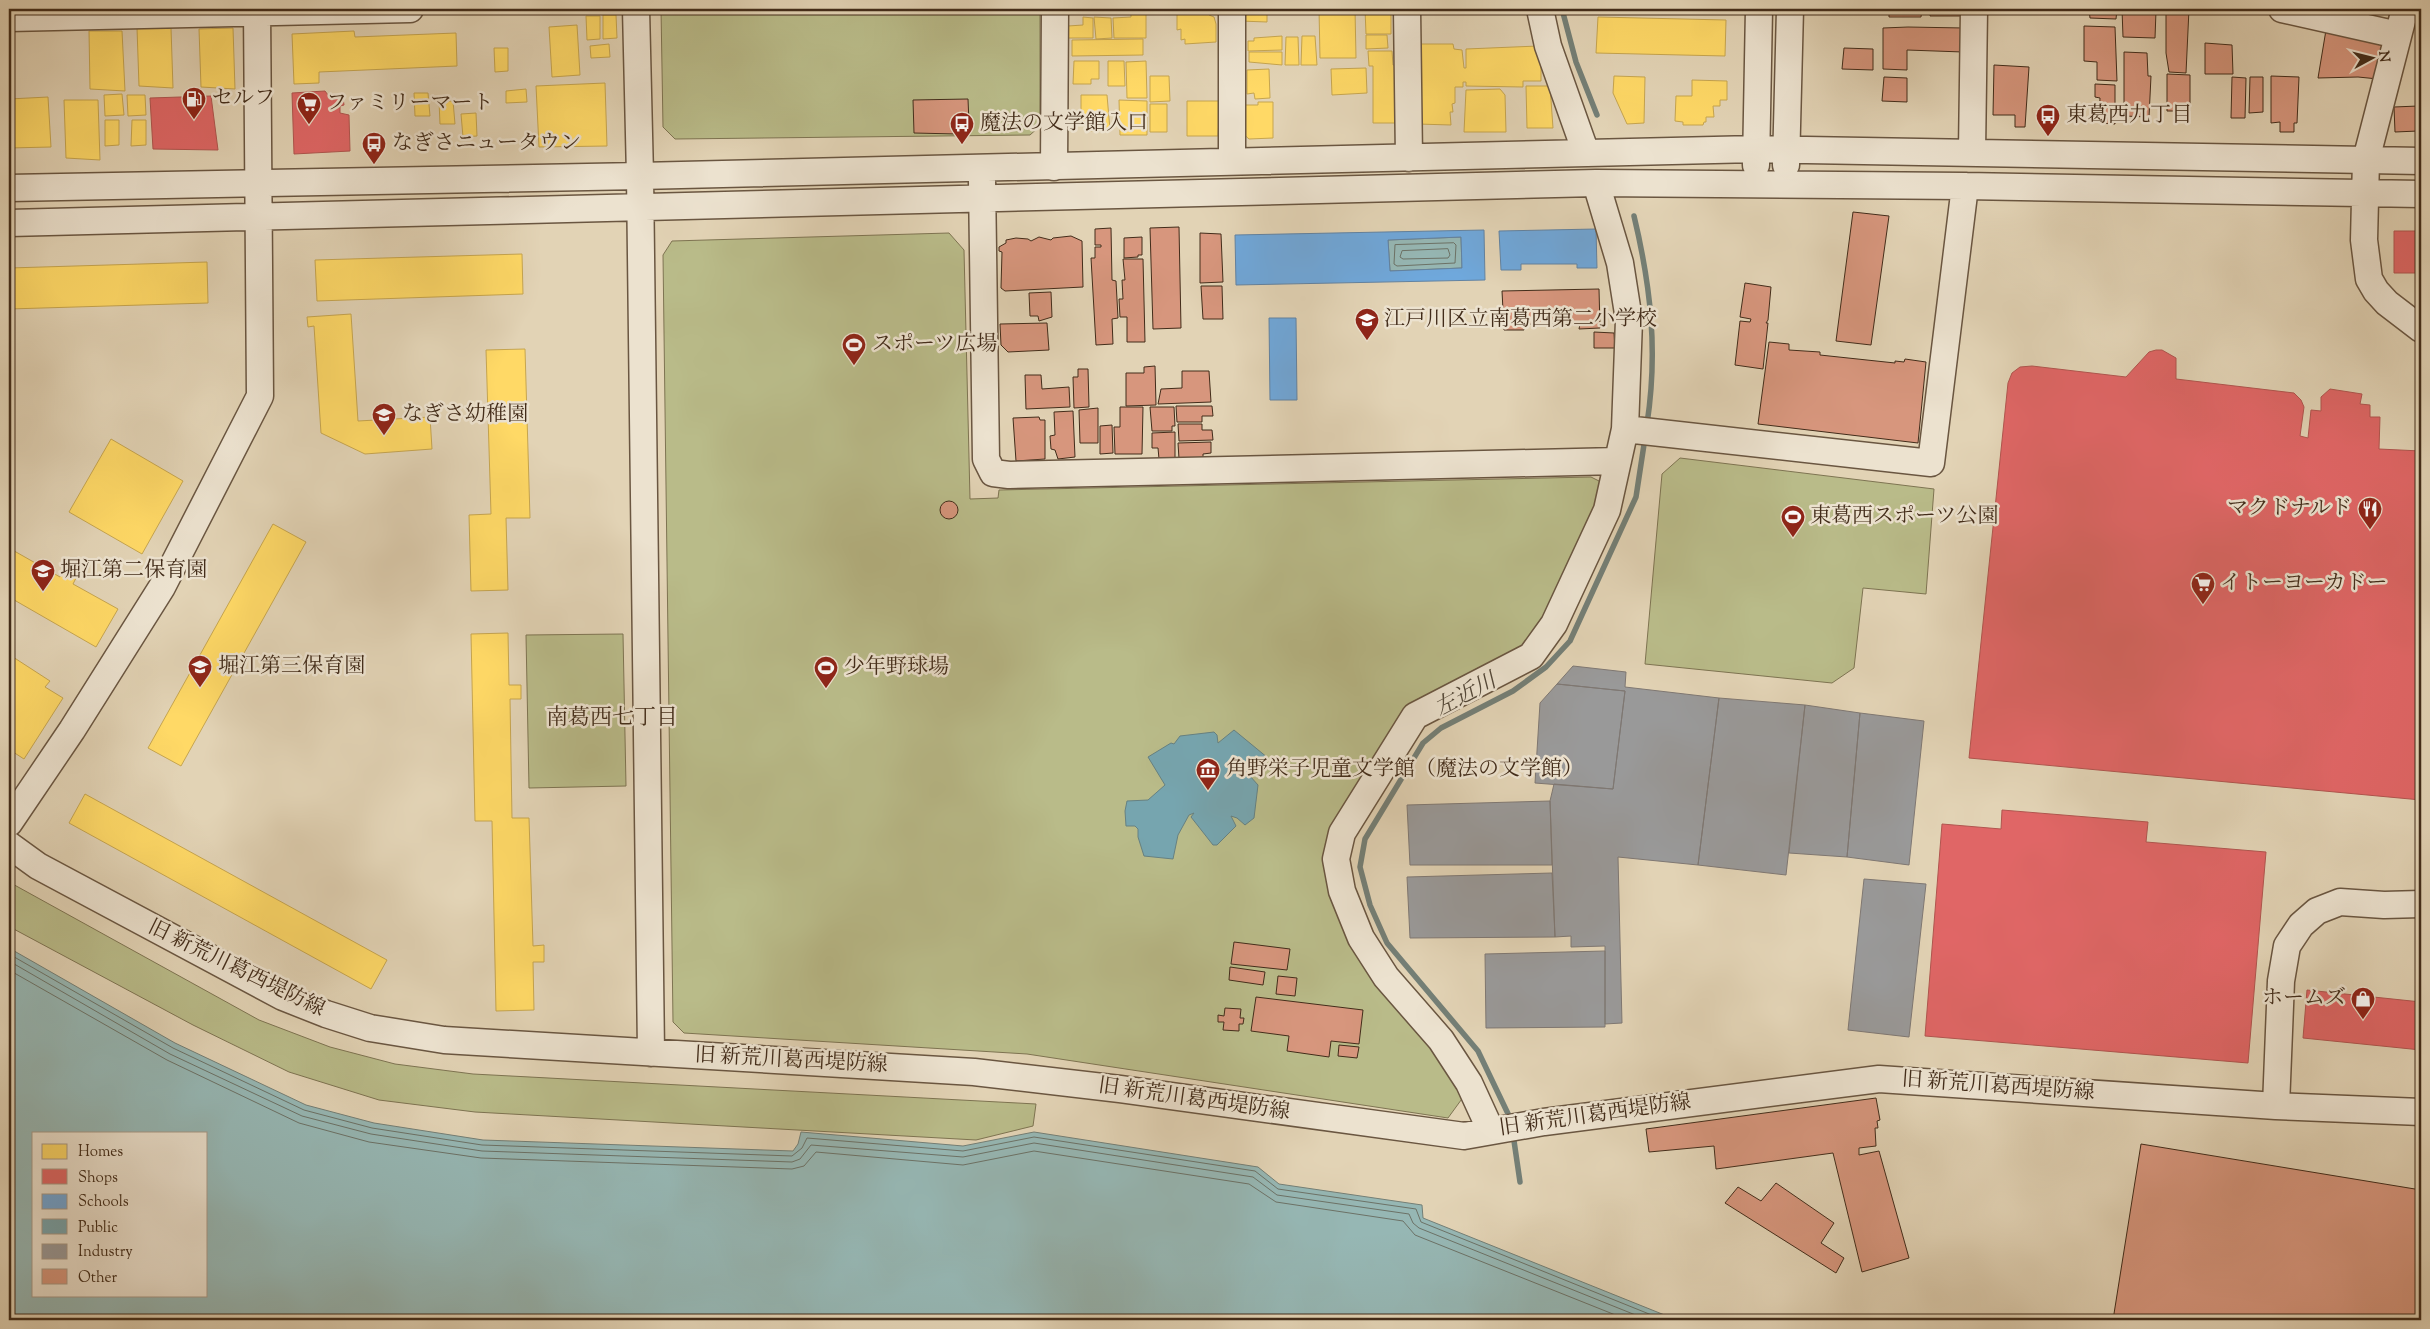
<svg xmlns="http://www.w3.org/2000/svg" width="2430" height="1329" font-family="'Sorts Mill Goudy','Noto Serif JP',serif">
<rect width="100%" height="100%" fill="#e2d3b5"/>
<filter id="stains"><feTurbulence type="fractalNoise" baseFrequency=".004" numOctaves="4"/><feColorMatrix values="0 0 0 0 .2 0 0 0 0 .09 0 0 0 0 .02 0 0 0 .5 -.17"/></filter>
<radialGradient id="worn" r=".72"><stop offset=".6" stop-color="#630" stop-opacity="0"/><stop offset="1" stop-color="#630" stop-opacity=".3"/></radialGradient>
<path fill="#b9bb89" stroke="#7e7452" d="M661,9H1040V126L1030,135L675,139L663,127Z
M949,233L964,250L970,499L998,498L999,490L1591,477L1605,484L1545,618L1520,650L1407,710L1326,858L1428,1044L1464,1096L1448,1118L1027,1054L684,1033L673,1022L663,255L672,241Z
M1680,458L1934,489L1926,594L1863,588L1854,668L1832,683L1645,664L1662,474Z
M623,634L626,786L529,788L526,635Z
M9,882L259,1020L330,1047L395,1064L473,1074L1036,1104L1033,1126L976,1140L475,1112L379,1100L289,1072L193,1025L10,927Z"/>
<path fill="#96b7b4" stroke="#747f76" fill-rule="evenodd" d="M1461,237L1462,268L1390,271L1388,240Z
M9,948L175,1043L306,1105L374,1123L483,1140L793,1151L798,1144L801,1132L963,1146L1034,1132L1258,1167L1279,1184L1422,1205L1423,1218L1677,1320H9ZM34,1133H206V1295H34Z"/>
<path fill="#ffd966" stroke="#c6a54f" d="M1177,9H1208L1209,15L1214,17L1216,24V42L1185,44V39L1181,40V29L1177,30Z
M1239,9H1267V22L1240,21Z
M1319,9H1355L1356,58H1320Z
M1365,9H1391V34H1366Z
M1131,10H1146V38H1114L1113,18L1131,17Z
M603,15H616L617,38L603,39Z
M586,16H600V39L587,40Z
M1083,17L1093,18V38H1067L1068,26L1083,25Z
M1094,17L1111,18L1112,38L1096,39Z
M1598,17L1726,20L1725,56L1596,53Z
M577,25L580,75L552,77L549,27Z
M137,28H171L173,88L139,86Z
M233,28L235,89L201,87L199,29Z
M89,31H122L125,91L90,89Z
M354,31L355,37L456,33L457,66L319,72V83L294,84L292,34Z
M1366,35H1387L1388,48L1366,49Z
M1282,36V50L1248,51V41H1254V38Z
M1302,36H1315L1317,65H1301Z
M1286,37H1298L1299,65H1285Z
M1143,39V55L1072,56V40Z
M609,44L610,57L591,58L590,46Z
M1420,44H1453L1454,49L1462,50L1464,68H1466V49L1538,46L1541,50V81H1523V87L1466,86V82H1463V87H1455V103L1452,104L1453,112H1450L1451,125L1417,124Z
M494,48H508V71L495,72Z
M1368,51H1392L1393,65H1397V123H1373V66H1369Z
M1249,52H1282V65L1249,62Z
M1074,61H1099V79H1091V84H1073Z
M1108,61H1124L1125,86H1108Z
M1146,61L1147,98H1127L1126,62Z
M1366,68L1367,93L1332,95L1331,69Z
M1269,69L1270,98L1255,99L1254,93L1247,94V70Z
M1150,76H1169L1170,101L1150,102Z
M1614,76L1645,77L1644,123L1627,124L1613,93Z
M1692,80L1727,81V100H1720V106H1713L1714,117H1706V122H1704L1703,125H1683V122L1675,121L1676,96H1692Z
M605,83L607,146L539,147L536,86Z
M1526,86H1550L1553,128H1527Z
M526,89L527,102L506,103V91Z
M1500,89L1505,95L1506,132H1464L1466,90Z
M414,93H428L430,116H415Z
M122,94L124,115L105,116L104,95Z
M127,95H145L146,115L128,116Z
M1081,95H1107L1110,130L1087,131L1085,122H1081Z
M48,97L51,147L9,148V99Z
M64,100H98L100,160L66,158Z
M1119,100L1147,101V135H1120Z
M439,101H453L455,124H440Z
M1187,101H1220L1218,136H1187Z
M1258,102H1273V138L1249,139L1240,131V105H1258Z
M1150,104H1167V132H1150Z
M476,113L477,136L463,137L461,114Z
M105,120H119V145L105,146Z
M132,120H146V145L131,146Z
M522,254L523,294L317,301L315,260Z
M207,262L208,303L9,309V268Z
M351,314L358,421L430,417L432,449L365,454L321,433L314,326L308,327L307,317Z
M525,349L530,518H506L508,590L471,591L469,515L491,514L486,350Z
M111,439L183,481L142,554L69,512Z
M273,524L306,542L181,766L148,748Z
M9,548L60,577L64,569L77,576L73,584L118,609L96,647L9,597Z
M508,633L509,685H521V699H510L512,818H529L533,946L544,945V962H533L534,1010L496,1011L492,821H475L471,634Z
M13,657L50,681L45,687L63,698L24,759L10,750L9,751V663Z
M85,794L387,960L371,989L69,823Z"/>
<path fill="#e06666" stroke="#b1554f" d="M325,91L331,99L343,98L344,105L340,106V113L349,115L350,151L294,154L292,93Z
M211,96L218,150L153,149L150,98Z
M2394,231H2421V281H2417V273H2394Z
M2156,350H2162L2176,358V379L2294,393L2301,400L2304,407L2300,436L2308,438L2311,410L2321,411V397L2330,389L2362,394L2360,404L2370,405V417H2380L2379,449L2421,451V800L1969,758L2008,383L2012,373L2020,367L2032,366L2126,377L2149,352Z
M2002,810L2148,822L2146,842L2266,852L2248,1063L1925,1036L1942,824L2001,829Z
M2307,990L2421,1002V1050L2303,1038Z"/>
<path fill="#6fa8dc" stroke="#6283a2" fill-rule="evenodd" d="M2421,38V52L2417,51Z
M1596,229L1597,268H1577V264H1521V270H1501L1499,231Z
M1484,230L1485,280L1236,285L1235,235ZM1461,237L1462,268L1390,271L1388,240Z
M1269,318H1296L1297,400H1270Z"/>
<path fill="#76a5af" stroke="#668182" d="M1234,730L1268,758L1250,776L1258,785L1254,818L1245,825L1237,818L1231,816L1236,826L1217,845H1213L1191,817L1194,813L1189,815L1178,835L1173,859L1144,856L1138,837V829L1135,826H1126L1125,811L1127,801L1148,800L1165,785L1148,757L1171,743L1174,744L1180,736L1214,732L1217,735L1218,743Z"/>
<path fill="#999" stroke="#7f7873" d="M1573,666L1626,672L1625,687L1719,698L1698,865L1618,857L1622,1023L1605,1024V946L1571,947V936L1555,937L1550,801L1554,784L1613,789L1625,691L1557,684Z
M1557,684L1625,691L1613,789L1535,783L1540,703Z
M1719,698L1805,705L1786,875L1698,865Z
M1805,705L1860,713L1847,857L1789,853Z
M1860,713L1924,721L1909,865L1847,857Z
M1550,801L1552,865H1410L1407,805Z
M1552,873L1555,937L1410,938L1407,877Z
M1864,879L1926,884L1909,1037L1848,1030Z
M1605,951V1027L1486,1028L1485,954Z"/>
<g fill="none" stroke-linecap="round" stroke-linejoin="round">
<path stroke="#6c7267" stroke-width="1" d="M1454,243L1456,245L1455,263L1397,266L1394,264L1395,245Z
M1448,249L1450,255L1448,258L1403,259L1400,257L1402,251Z
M9,954L173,1048L304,1110L372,1128L482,1145L792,1156L802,1148L807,1138L963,1151L1034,1137L1255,1171L1278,1189L1416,1209L1421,1222L1664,1320
M9,961L170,1054L302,1116L371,1134L482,1151L792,1162L800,1159L811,1145L963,1157L1034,1143L1253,1177L1277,1195L1409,1214L1413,1223L1419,1228L1648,1320
M9,970L167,1060L299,1123L369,1142L481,1158L792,1169L804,1166L816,1152L963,1165L1034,1151L1249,1184L1276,1202L1403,1221L1415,1235L1628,1320"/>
<path stroke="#747f76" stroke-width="5.5" d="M1562,9L1576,62L1597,115
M1634,216C1651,287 1658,352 1647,424
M1511,1120L1478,1051L1387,943L1370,905L1360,867L1365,839L1423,743L1441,728L1513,691L1546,667L1570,641L1636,497L1645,438
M1513,1134L1520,1182"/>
</g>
<path fill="#d7967d" stroke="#422c1a" d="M1881,9H1922L1921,17H1889V12L1881,11Z
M1931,9H1966V16H1930Z
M2089,9H2117L2116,19L2090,18Z
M2122,9H2149V11H2156L2155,38L2123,37Z
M2166,9H2189L2186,73L2169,72L2166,53Z
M2084,26L2115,27L2117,81L2097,80V62L2084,61Z
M1908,27L1964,28L1963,52L1907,50V70L1883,69V28Z
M2326,30L2384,44L2378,79L2358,77L2318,78Z
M2205,43L2232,45L2233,74H2205Z
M1844,48L1873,49V70L1842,69Z
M2124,52L2147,53L2148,76H2151L2149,117L2124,116Z
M1994,65L2029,67L2025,127H2015V115H1993Z
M2167,74L2190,75V111H2167Z
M2271,76L2299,77L2297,123H2294V132H2280V122L2271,123Z
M1884,77L1907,78V102L1882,101Z
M2232,77L2246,78L2245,118H2231Z
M2250,77H2263V112L2249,113Z
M2095,84L2115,85V124L2099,123L2100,98L2095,97Z
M968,99L969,123H958L957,134L914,133L913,100Z
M2418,106V131L2395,132L2394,107Z
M1853,212L1889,216L1871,345L1836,341Z
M1179,227L1181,328L1153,329L1150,228Z
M1111,228L1112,280L1116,281L1118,318L1112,319L1113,344L1096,345L1091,258H1095V247H1101V245H1095V229Z
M1200,233L1221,234L1223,282L1200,283Z
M1071,236L1082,241L1083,287L1005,291L1001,288L1002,252L999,251V247L1006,243V240L1016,238L1028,239L1031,241L1039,237L1051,240L1053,238Z
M1142,237V255H1138V257L1124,258V238Z
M1123,259H1143L1145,342H1127V317H1120L1119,299H1123L1122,280H1125Z
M1745,283L1771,287L1768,320L1766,323H1768L1763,369L1735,365L1740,321L1750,322L1751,319L1740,317Z
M1201,286H1222L1223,319H1203Z
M1599,289L1600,328L1579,329L1580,324H1524V330H1504L1502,291Z
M1051,292L1052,317L1039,321L1038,316H1030L1029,293Z
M1047,323L1049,350L1008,352L1001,345L1000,324Z
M1594,332L1614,333L1615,348H1594Z
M1769,342L1789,344V350L1820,352V355L1895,363V361L1904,362L1905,359L1926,362L1918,443L1758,424Z
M1155,366L1156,405L1126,406V373H1144V367Z
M1078,369H1088L1089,407L1074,408L1073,377H1078Z
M1182,371H1209L1211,402L1158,404L1161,389L1182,388Z
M1025,375H1041L1042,389L1069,387L1070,407L1026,409Z
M1176,406H1212L1213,416H1202V422H1177Z
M1120,407H1143L1142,454H1115L1114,427H1120Z
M1150,407H1174L1175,426H1172V431H1152Z
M1098,408V443H1080L1079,410Z
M1073,411L1075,457L1058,459L1055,450L1051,449L1050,436L1055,435L1054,412Z
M1039,417L1040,420H1045V459L1016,461L1013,418Z
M1178,424H1202V430H1212L1213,440L1179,441Z
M1112,425L1113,453L1100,454V426Z
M1175,432V459H1159L1158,448H1152V433Z
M1211,442V453L1203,454V459H1179L1178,443Z
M940 510a9 9 0 1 1 18 0a9 9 0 1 1-18 0Z
M1234,942L1290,949L1287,970L1231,964Z
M1230,967L1265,972L1263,985L1229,980Z
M1278,976L1297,978L1295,996L1276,994Z
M1256,997L1363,1010L1359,1044L1331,1041L1329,1057L1287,1051L1289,1036L1251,1031Z
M1225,1008L1241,1009L1240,1018H1244L1243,1024H1239V1031L1223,1030L1224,1022H1218V1015L1224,1016Z
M1339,1045L1359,1047L1357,1058L1338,1056Z
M1876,1098L1880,1120L1877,1121L1878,1128H1875L1876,1146L1859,1148V1155L1879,1151L1909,1258L1862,1272L1833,1153L1716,1169L1714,1146L1649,1152L1646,1129Z
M2141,1144L2421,1190V1320H2113Z
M1776,1183L1834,1223L1821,1243L1844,1258L1836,1273L1725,1203L1738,1187L1761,1201Z"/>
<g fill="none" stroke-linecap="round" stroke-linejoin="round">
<defs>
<path id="minor" d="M636,9L640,176L651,1053
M1407,9L1409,158
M1540,9L1548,46L1586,153
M2282,9L2398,35
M2405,9L2366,160L2364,240L2369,279L2376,291L2387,303L2421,329
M9,18L410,9
M1972,152L1974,9
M1232,161V9
M1756,165L1759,9
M1786,165L1790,9
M1054,167L1055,9
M982,181L986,459L993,473L1009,475L1618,461
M9,188L640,176L1756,149L2421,161
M9,223L1596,183L1965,186L2421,194
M1625,429L1931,463L1965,186
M9,823L72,730L162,587L260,396L257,9
M9,845L38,866L283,997L326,1014L370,1028L444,1040L974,1072L1120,1089L1464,1136L1544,1122L1879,1079L2276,1106L2421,1112
M2276,1106L2281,981L2287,946L2301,925L2317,911L2340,902L2384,905L2421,904
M1491,1131L1469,1083L1441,1040L1386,977L1361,938L1342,891L1336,859L1342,833L1415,716L1531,656L1554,624L1607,510L1625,429L1629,320L1620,263L1596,183"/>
</defs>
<use href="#minor" stroke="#6a5641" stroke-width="29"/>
<use href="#minor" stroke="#ece2cf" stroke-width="26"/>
</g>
<defs>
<symbol id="fuel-pin" viewBox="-11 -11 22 30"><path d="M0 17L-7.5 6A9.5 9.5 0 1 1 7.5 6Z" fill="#8f2418" stroke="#ece2cf"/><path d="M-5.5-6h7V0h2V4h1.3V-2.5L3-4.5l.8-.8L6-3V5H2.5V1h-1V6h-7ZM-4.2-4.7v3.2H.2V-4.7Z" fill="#fff"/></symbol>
<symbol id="supermarket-pin" viewBox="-11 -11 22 30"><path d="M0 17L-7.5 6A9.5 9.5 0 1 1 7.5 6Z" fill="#8f2418" stroke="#ece2cf"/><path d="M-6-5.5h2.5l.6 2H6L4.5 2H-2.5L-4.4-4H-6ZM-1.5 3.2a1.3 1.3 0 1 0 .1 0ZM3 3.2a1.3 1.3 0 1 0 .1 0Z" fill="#fff"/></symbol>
<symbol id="bus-pin" viewBox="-11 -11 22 30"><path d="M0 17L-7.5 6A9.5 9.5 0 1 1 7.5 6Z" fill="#8f2418" stroke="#ece2cf"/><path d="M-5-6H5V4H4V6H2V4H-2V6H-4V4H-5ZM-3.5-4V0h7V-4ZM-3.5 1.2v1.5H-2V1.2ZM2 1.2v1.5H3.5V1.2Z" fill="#fff"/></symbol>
<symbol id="school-pin" viewBox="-11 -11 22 30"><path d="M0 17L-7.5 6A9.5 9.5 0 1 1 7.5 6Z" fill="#8f2418" stroke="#ece2cf"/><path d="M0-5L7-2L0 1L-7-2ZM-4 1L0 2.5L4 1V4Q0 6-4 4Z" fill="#fff"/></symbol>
<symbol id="stadium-pin" viewBox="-11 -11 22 30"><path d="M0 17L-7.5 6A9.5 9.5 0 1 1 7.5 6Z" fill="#8f2418" stroke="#ece2cf"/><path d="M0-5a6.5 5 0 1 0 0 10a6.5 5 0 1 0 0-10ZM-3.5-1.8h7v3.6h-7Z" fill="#fff"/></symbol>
<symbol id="restaurant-pin" viewBox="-11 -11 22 30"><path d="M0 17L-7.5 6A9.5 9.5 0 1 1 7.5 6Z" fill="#8f2418" stroke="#ece2cf"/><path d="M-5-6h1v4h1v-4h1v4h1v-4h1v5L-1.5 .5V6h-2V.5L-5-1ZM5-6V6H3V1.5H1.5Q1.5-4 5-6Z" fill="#fff"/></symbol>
<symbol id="museum-pin" viewBox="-11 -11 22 30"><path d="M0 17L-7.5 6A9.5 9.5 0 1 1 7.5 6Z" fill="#8f2418" stroke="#ece2cf"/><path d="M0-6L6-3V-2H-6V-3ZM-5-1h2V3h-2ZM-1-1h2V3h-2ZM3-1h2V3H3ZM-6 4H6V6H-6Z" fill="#fff"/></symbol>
<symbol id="shop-pin" viewBox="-11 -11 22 30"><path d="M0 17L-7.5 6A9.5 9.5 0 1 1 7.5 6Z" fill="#8f2418" stroke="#ece2cf"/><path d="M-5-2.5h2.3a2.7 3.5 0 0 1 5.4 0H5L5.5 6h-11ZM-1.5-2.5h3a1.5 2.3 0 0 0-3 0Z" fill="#fff"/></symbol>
</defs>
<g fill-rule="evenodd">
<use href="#fuel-pin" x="180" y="85" width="28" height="38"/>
<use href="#supermarket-pin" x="295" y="90" width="28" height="38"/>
<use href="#bus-pin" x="2034" y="102" width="28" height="38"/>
<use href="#bus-pin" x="948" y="110" width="28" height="38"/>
<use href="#bus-pin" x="360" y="130" width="28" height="38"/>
<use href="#school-pin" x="1353" y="306" width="28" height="38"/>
<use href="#stadium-pin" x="840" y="331" width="28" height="38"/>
<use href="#school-pin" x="370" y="401" width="28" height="38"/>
<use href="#restaurant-pin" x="2356" y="495" width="28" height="38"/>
<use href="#stadium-pin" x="1779" y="503" width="28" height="38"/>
<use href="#school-pin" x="29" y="557" width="28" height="38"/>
<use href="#supermarket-pin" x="2189" y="570" width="28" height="38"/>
<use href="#school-pin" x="186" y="653" width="28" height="38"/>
<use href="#stadium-pin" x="812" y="654" width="28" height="38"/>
<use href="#museum-pin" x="1194" y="756" width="28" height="38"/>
<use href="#shop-pin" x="2349" y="985" width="28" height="38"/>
</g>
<g text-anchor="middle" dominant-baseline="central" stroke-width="5" stroke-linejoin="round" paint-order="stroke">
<g font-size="21" fill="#422c1a" stroke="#ece2cf" text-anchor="start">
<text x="212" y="99">セルフ</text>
<text x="326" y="104">ファミリーマート</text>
<text x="2066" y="116">東葛西九丁目</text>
<text x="980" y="124">魔法の文学館入口</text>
<text x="392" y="144">なぎさニュータウン</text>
<text x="1384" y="320">江戸川区立南葛西第二小学校</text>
<text x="872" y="345">スポーツ広場</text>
<text x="402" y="415">なぎさ幼稚園</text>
<text x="2352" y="509" text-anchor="end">マクドナルド</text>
<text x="1810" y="517">東葛西スポーツ公園</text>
<text x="60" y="571">堀江第二保育園</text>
<text x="2220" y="584">イトーヨーカドー</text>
<text x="218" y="667">堀江第三保育園</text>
<text x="844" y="668">少年野球場</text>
<text x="1226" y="770">角野栄子児童文学館（魔法の文学館）</text>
<text x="2346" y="999" text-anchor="end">ホームズ</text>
</g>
<g font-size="21" fill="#422c1a" stroke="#ece2cf">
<text transform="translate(236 969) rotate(26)">旧 新荒川葛西堤防線</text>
<text transform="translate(791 1061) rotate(3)">旧 新荒川葛西堤防線</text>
<text transform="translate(1998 1087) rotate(4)">旧 新荒川葛西堤防線</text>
<text transform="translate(1194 1100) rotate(8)">旧 新荒川葛西堤防線</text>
<text transform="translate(1595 1116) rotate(-8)">旧 新荒川葛西堤防線</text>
</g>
<g font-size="22" font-style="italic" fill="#534839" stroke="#ece2cf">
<text transform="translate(1466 696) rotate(-28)">左近川</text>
</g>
<g font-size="22" fill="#422c1a" stroke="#ece2cf">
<text x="612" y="719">南葛西七丁目</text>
</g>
</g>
<rect width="2430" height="1329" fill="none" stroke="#e2d3b5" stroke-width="30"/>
<rect x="10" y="10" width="2410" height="1309" fill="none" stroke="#422c1a" stroke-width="2.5"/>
<rect x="15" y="15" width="2400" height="1299" fill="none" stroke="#422c1a"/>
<rect x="32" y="1132" width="175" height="165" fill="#ece2cf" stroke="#a89987"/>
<rect x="42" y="1144" width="25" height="15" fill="#ffd966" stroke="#a89987"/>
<text x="78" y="1156" font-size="15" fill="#422c1a">Homes</text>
<rect x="42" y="1169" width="25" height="15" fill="#e06666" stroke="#a89987"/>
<text x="78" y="1182" font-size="15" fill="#422c1a">Shops</text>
<rect x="42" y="1194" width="25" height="15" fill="#6fa8dc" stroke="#a89987"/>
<text x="78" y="1206" font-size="15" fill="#422c1a">Schools</text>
<rect x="42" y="1219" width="25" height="15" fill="#76a5af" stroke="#a89987"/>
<text x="78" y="1232" font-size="15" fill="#422c1a">Public</text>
<rect x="42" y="1244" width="25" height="15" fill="#999999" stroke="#a89987"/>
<text x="78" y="1256" font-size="15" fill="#422c1a">Industry</text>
<rect x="42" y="1269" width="25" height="15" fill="#d7967d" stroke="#a89987"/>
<text x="78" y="1282" font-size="15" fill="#422c1a">Other</text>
<g transform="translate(2372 58) rotate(83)" stroke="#ece2cf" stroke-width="4" paint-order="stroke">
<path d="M0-4L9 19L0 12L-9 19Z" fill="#422c1a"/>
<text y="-8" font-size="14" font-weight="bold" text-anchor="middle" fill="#422c1a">N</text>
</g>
<rect width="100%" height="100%" filter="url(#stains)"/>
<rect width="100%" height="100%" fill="url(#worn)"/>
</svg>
